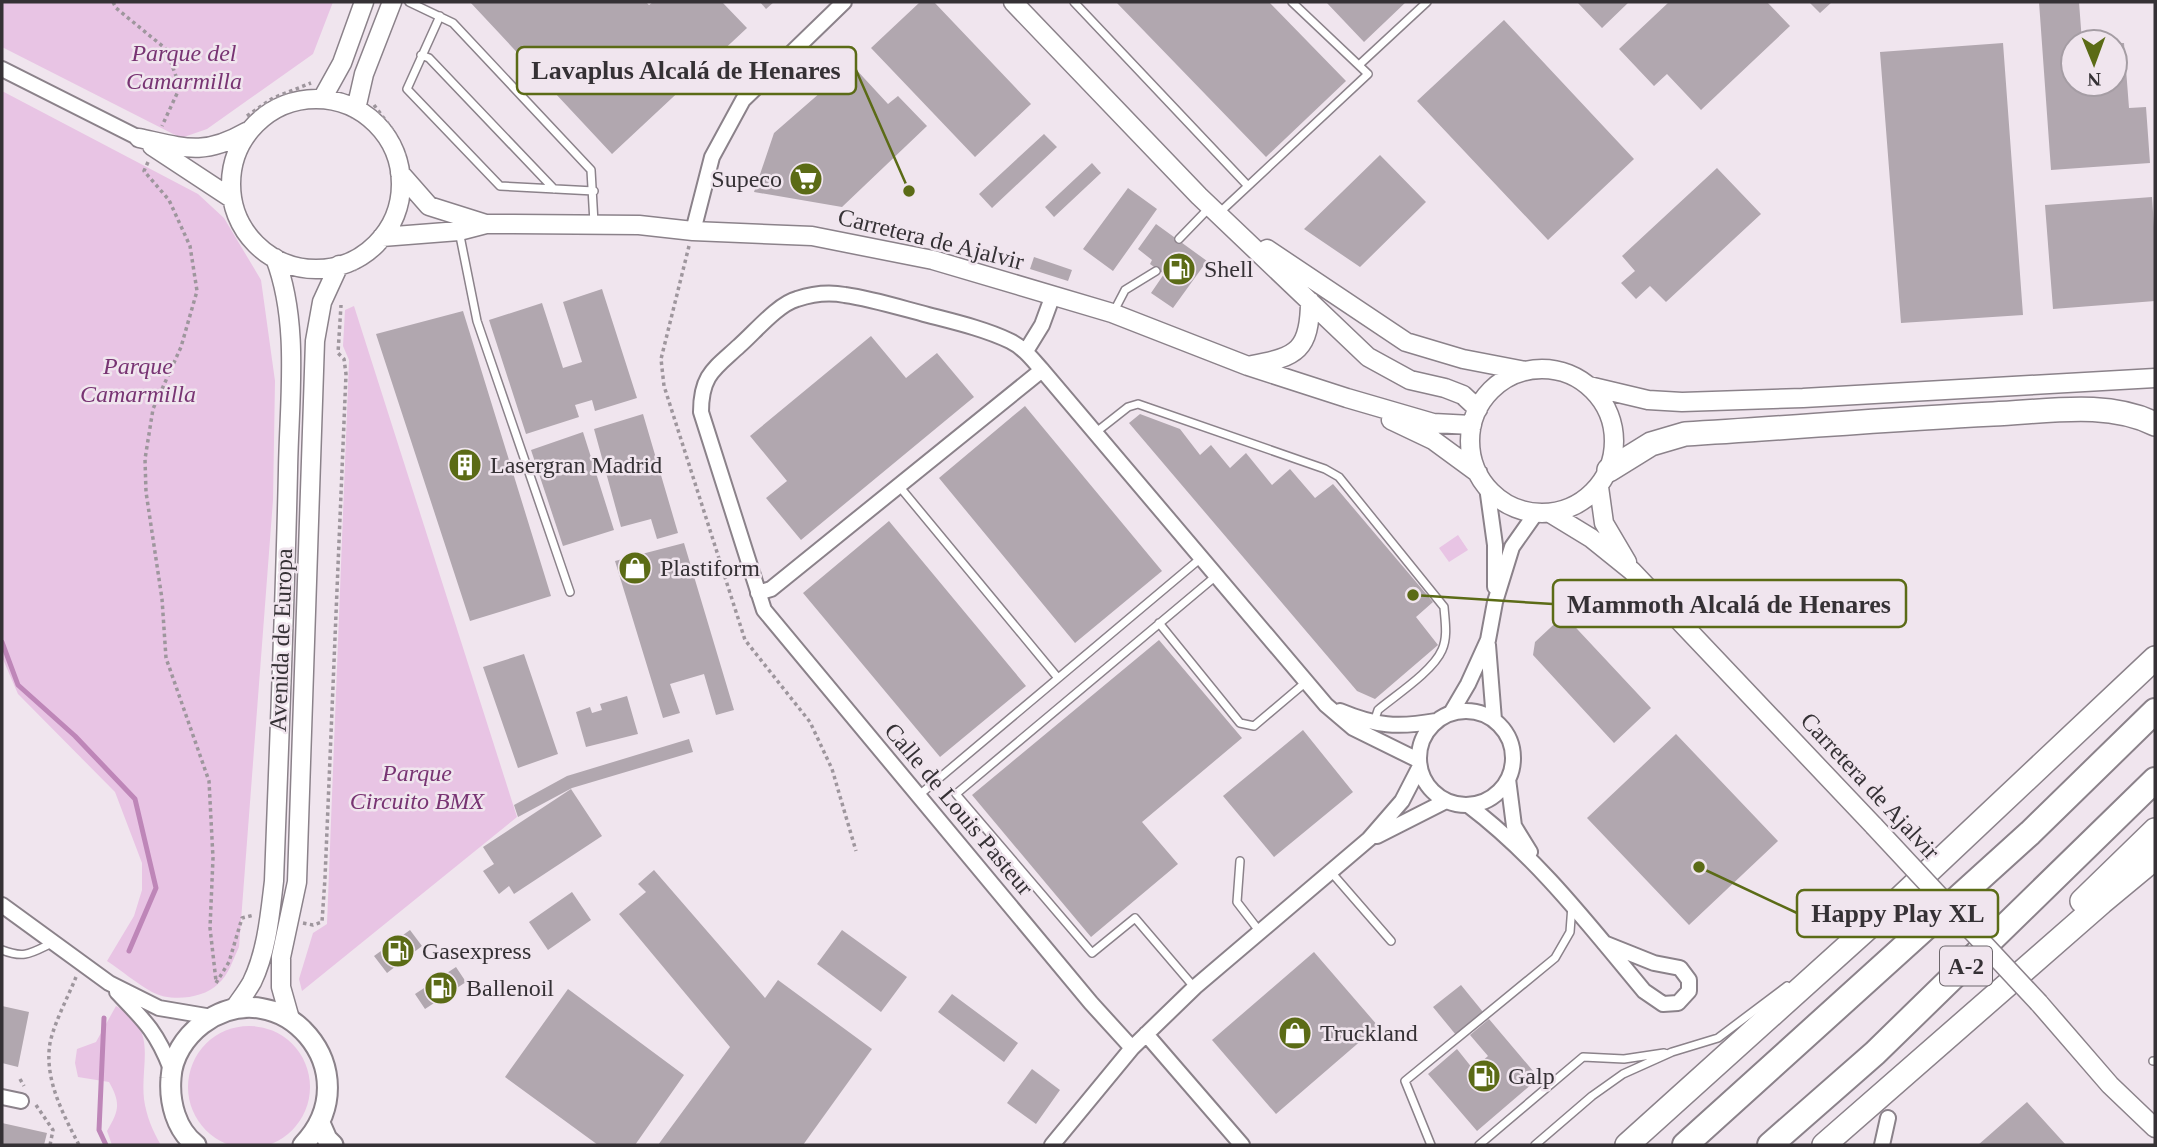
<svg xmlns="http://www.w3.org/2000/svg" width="2157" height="1147" font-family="Georgia,serif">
<rect width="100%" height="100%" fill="#f0e5ee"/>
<path fill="#e8c4e4" d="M2,2H333L313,54L207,129L181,138L2,47Z
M2,91L198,194L224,218L261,280L275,381L273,500L239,947C233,959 229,975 218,984C203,999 170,1002 152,992C136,983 122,971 107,961L134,916L142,890V863L115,792L18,694L2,657Z
M354,306L517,817L302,991L299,979L313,933L327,924L349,360L343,346L345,310Z
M1458,535L1468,550L1449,562L1439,548Z
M116,1006C159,1029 140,1062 144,1099C146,1115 153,1132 161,1145H112L107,1131C119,1111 121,1103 109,1082L78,1077L75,1063L77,1049L96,1042Z
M188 1087a61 61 0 1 1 122 0a61 61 0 1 1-122 0Z"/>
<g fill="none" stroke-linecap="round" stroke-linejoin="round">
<path stroke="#be86b8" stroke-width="5" d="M2,642L18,685L75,736L135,799L156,888L129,951
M104,1018L99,1130L106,1145"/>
</g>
<path fill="#b1a7af" d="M470,2H646L649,5L653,2H722L747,28L612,154Z
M760,2H774L766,9Z
M920,2H934L1031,104L975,157L871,48Z
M1116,2H1269L1346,81L1266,157Z
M1326,2H1406L1364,42Z
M1577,2H1629L1602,28Z
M1669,2H1767L1790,26L1701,110L1667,74L1654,86L1619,49Z
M1809,2H1832L1820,13Z
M2039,2H2079L2082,42H2073V84H2115V43H2124L2129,108L2146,107L2150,163L2051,170Z
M1504,20L1634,159L1548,240L1417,101Z
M2003,43L2023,315L1901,323L1880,52Z
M852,65L888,104L898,96L927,126L842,207L754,192L774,133Z
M1044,134L1057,147L992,208L979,194Z
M1380,155L1426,202L1360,267L1304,229Z
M1092,163L1101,173L1054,217L1045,207Z
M1717,168L1761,214L1666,302L1650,286L1636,299L1621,283L1635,271L1622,256Z
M1128,188L1157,209L1113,271L1083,249Z
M2152,197L2155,242V301L2053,309L2045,205Z
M1156,224L1207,261L1173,308L1151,293L1164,274L1150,264L1152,260L1138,249Z
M1034,257L1072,270L1068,281L1030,269Z
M602,289L637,398L595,411L592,400L575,405L579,417L526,434L489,320L542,303L563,368L582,362L563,302Z
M463,311L551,596L470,621L376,334Z
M871,336L906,378L937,353L974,397L801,540L766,498L787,481L750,436Z
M1025,406L1162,571L1075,643L939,478Z
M643,414L678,533L657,539L651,519L621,527L594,429Z
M1140,414L1180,429L1200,455L1211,445L1230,468L1246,453L1272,485L1290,469L1315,498L1333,484L1433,602L1416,617L1438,645L1375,699L1357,691L1129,423Z
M583,432L614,530L563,546L531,450Z
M889,521L1026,686L940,757L803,593Z
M684,543L734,710L716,715L704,674L670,684L680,713L663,718L615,561Z
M1564,615L1651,708L1614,743L1533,655L1535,642Z
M1159,640L1242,738L1142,822L1178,864L1091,937L972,795Z
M524,654L558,754L518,768L483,667Z
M627,696L638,734L586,747L576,712L590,707L592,713L602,710L600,704Z
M1303,730L1353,792L1274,857L1223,796Z
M1676,734L1778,841L1689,925L1587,818Z
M689,739L693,752L572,788L518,817L514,805L567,776Z
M571,789L602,836L514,894L509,886L499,894L483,871L494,864L483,847Z
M654,870L765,998L778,980L872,1049L803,1145H658L730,1047L619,914L646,892L638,884Z
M572,892L591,920L548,950L529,922Z
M410,930L422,946L387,973L374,956Z
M842,930L907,977L881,1012L817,964Z
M1314,952L1378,1026L1276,1114L1212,1040Z
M456,967L466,982L425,1009L415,994Z
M1461,985L1483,1012L1456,1035L1433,1007Z
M568,989L684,1075L635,1145H598L505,1077Z
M952,994L1018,1043L1004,1062L938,1012Z
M2,1006L29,1012L18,1067L2,1063Z
M1489,1019L1539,1078L1477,1131L1428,1074L1457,1049L1473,1069L1488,1056L1470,1035Z
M1032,1069L1060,1090L1036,1124L1007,1103Z
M2027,1102L2066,1145H1978Z
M2,1123L47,1133L44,1145H2Z"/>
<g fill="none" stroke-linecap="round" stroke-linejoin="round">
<defs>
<path id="service" d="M409,2L453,23L591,170L594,223
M1074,2L1248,186
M440,16L407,89L500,186L594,191
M421,55L429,58L554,189
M1359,65L1427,2
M1218,214L1368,74L1292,2
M459,231L477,321L570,592
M1179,239L1210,207
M1113,313L1125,290L1156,271
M1095,433L1128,407L1138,404L1325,469L1339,477L1444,607C1445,621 1448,637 1442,650C1433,671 1396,695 1378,710L1374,722
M899,486L1058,678
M1159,623L1240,723L1254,726L1306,682
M918,796L1201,558
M1240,861L1237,902L1260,932
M1331,872L1391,941
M2,950C25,959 31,953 52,943
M1194,987L1135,918L1092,953L956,794L1216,576
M2153,1061H2155
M1431,1145L1405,1081L1555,958L1570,932L1572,905
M1479,1145L1583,1057L1624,1059L1664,1053
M1535,1145L1592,1096L1623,1074L1672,1052L1718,1038L1787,986"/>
<path id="minor" d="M2,69L139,138
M693,231L712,157L743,100L844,2
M1026,351L1042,325L1053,295
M1487,487L1495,545V587
M758,593L771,589L1042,370
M1488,645L1494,720
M1340,711C1376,726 1397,728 1436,721
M1419 758a47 47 0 1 1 94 0a47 47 0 1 1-94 0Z
M1451,713L1468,684L1488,640L1495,602L1512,547L1536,513
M1508,779L1514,826L1530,852
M1468,805C1537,857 1589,925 1644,991L1663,1004L1678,1003L1689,991V980L1680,968L1654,963L1604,943
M1377,836L1446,801
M2,905L109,983L159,1008L212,1017
M117,992C144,1020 157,1032 171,1069
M1146,1034L1242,1145
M1132,1048L1091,1003L764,610L701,412C701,375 714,369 739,346C754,333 778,304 797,299C812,294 829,292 845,295C873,299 901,308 928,315C955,322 985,329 1010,341C1024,348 1032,359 1042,370L1326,705L1353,728L1418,760
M2,1097L21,1101
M1052,1145L1132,1048L1195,987L1369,839L1402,801L1419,768
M1882,1145L1888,1118"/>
<path id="tertiary" d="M1013,2L1199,196L1368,357L1410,380L1445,388L1463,395L1478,409
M322,99L342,63L364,2
M231 184a85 85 0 1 1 170 0a85 85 0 1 1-170 0Z
M356,109L364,74L392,2
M139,138C185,148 204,156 246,132
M152,146L231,198
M400,173L429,206L486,224
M382,237L459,231L486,224H513L639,225L693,231L812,236L933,260L1112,313L1248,366L1347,398L1433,423L1472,425
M1267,249L1406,342L1463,359L1525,371
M1252,365C1297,357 1310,350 1310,301
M1470 441a72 72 0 1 1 144 0a72 72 0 1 1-144 0Z
M1589,386L1648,400L1682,402L1803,398L2155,378
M1391,420L1433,440L1478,473
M1599,487L1604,523L1627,562
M1550,513L1591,538L1632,571L1874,826
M2039,1003L2110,1085L2155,1128
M234,1009C240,1000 247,991 252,982C267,951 270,914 274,881C279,744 285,607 288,470C289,401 300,323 275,258
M290,1019L281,987V957L297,882L315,341L322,302L339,265"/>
<path id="secondary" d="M320,1123L327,1139L333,1145
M196,1145C176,1130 169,1102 171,1078C172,1057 185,1037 202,1024C281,966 372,1073 303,1145"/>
<path id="trunk" d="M1609,470L1651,444L1685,434C1788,428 1890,419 1993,414C2046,412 2106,400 2155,424
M2082,901L2155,830
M1627,1145L1880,917L2155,658
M1824,1145L2102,902L2155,858"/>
<path id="motorway" d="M1685,1145L2030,833L2155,711
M1770,1145L1875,1053L2155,780"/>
</defs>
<use href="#service" stroke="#8b828a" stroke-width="10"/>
<use href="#minor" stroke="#8b828a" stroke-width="18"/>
<use href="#tertiary" stroke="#8b828a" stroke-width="21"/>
<use href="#secondary" stroke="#8b828a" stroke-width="23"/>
<use href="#trunk" stroke="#8b828a" stroke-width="26"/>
<use href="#motorway" stroke="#8b828a" stroke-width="28"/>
<path stroke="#9e969d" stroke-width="3.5" stroke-dasharray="3.5 3.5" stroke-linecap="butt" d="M113,2L116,8L166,49L180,87L162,126
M374,105L392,129L406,158
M247,116L273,98L311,83
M148,162L144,171L169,200L190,246L197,291L181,347L153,409L145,459L146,492L162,599L166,658L209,781L213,858L210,928L216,981
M401,219L406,203
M689,246L661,359L664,386L745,640L810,722L832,769L856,851
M354,270L376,254
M303,923L313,925L322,922L325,878L346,374L344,359L338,353L341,305
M76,977C68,997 54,1023 50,1043C44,1079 63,1114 79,1145
M216,983L229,962L242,918L254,915
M20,1079L24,1086
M36,1105L53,1130L50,1145"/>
<use href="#service" stroke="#fff" stroke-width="7"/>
<use href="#minor" stroke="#fff" stroke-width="14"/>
<use href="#tertiary" stroke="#fff" stroke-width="18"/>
<use href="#secondary" stroke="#fff" stroke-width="19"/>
<use href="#trunk" stroke="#fff" stroke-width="23"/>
<use href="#motorway" stroke="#fff" stroke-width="24"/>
<defs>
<path id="tertiary-bridge" d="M1874,826L2039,1003"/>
</defs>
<use href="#tertiary-bridge" stroke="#8b828a" stroke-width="21" stroke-linecap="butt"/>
<use href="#tertiary-bridge" stroke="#fff" stroke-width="18"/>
</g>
<defs>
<symbol id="supermarket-disc" viewBox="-11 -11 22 22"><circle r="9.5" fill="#5b6b16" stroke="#f0e5ee"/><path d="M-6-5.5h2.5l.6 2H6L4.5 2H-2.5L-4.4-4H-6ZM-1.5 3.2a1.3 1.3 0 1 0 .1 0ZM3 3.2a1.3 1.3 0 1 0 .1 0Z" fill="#fff"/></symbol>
<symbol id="fuel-disc" viewBox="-11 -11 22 22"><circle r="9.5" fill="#5b6b16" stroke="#f0e5ee"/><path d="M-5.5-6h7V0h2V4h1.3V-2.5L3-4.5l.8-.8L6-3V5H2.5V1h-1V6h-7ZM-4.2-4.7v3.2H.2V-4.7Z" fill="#fff"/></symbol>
<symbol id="building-disc" viewBox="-11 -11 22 22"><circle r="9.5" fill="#5b6b16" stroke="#f0e5ee"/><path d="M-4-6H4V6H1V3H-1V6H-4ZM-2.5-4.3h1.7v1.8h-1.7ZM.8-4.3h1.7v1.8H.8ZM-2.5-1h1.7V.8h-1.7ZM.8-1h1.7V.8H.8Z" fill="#fff"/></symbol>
<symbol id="shop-disc" viewBox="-11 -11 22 22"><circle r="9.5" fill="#5b6b16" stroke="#f0e5ee"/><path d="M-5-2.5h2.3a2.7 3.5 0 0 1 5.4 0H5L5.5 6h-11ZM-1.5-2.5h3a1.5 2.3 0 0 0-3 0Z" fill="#fff"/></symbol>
</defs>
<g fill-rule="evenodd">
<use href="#supermarket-disc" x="787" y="160" width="38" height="38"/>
<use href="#fuel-disc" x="1160" y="250" width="38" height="38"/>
<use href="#building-disc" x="446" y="446" width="38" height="38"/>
<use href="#shop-disc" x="616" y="549" width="38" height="38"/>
<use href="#fuel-disc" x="379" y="932" width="38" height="38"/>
<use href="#fuel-disc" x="422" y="969" width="38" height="38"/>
<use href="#shop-disc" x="1276" y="1014" width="38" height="38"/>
<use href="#fuel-disc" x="1465" y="1057" width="38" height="38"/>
</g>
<g text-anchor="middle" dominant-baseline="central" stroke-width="5" stroke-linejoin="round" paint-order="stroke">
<rect fill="#f0e5ee" stroke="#6d676c" stroke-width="2" x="1940" y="946.5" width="52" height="39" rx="5"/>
<g font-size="23" font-weight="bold" fill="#353135">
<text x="1966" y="966">A-2</text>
</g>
<g font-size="24" font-style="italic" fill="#783473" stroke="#f0e5ee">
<text x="184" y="53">Parque del<tspan x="184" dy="28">Camarmilla</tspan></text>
<text x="138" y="366">Parque<tspan x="138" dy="28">Camarmilla</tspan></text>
<text x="417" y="773">Parque<tspan x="417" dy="28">Circuito BMX</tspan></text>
</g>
<g font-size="24" fill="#353135" stroke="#f0e5ee" text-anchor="start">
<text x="782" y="179" text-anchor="end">Supeco</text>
<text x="1204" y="269">Shell</text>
<text x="490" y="465">Lasergran Madrid</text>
<text x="660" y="568">Plastiform</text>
<text x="422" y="951">Gasexpress</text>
<text x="466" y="988">Ballenoil</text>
<text x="1320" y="1033">Truckland</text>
<text x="1508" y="1076">Galp</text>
</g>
<g font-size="24" fill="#353135" stroke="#f0e5ee">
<text transform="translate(931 239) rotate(14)">Carretera de Ajalvir</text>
<text transform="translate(281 640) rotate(-88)">Avenida de Europa</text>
<text transform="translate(1870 786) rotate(47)">Carretera de Ajalvir</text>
<text transform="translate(959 809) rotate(50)">Calle de Louis Pasteur</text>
</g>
</g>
<path fill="none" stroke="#5b6b16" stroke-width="2.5" d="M909 191L856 70M1413 595L1553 604M1699 867L1797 913"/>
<g fill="#5b6b16" stroke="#f0e5ee" stroke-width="2.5">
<circle cx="909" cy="191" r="7"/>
<circle cx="1413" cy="595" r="7"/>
<circle cx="1699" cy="867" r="7"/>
</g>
<g fill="#f0e5ee" stroke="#5b6b16" stroke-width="2.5">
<rect x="517" y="47" width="339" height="47" rx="7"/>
<rect x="1553" y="580" width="353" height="47" rx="7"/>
<rect x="1797" y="890" width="201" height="47" rx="7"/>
</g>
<g font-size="26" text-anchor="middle" font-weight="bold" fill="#353135">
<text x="686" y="79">Lavaplus Alcalá de Henares</text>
<text x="1729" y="613">Mammoth Alcalá de Henares</text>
<text x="1898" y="922">Happy Play XL</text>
</g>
<rect width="2157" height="1147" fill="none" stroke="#353135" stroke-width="7"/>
<g transform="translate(2094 63) rotate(179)"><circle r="33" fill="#f0e5ee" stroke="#a59da4" stroke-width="2"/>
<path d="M0-5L12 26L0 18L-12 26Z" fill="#5b6b16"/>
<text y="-10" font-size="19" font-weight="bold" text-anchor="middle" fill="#353135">N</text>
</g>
</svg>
